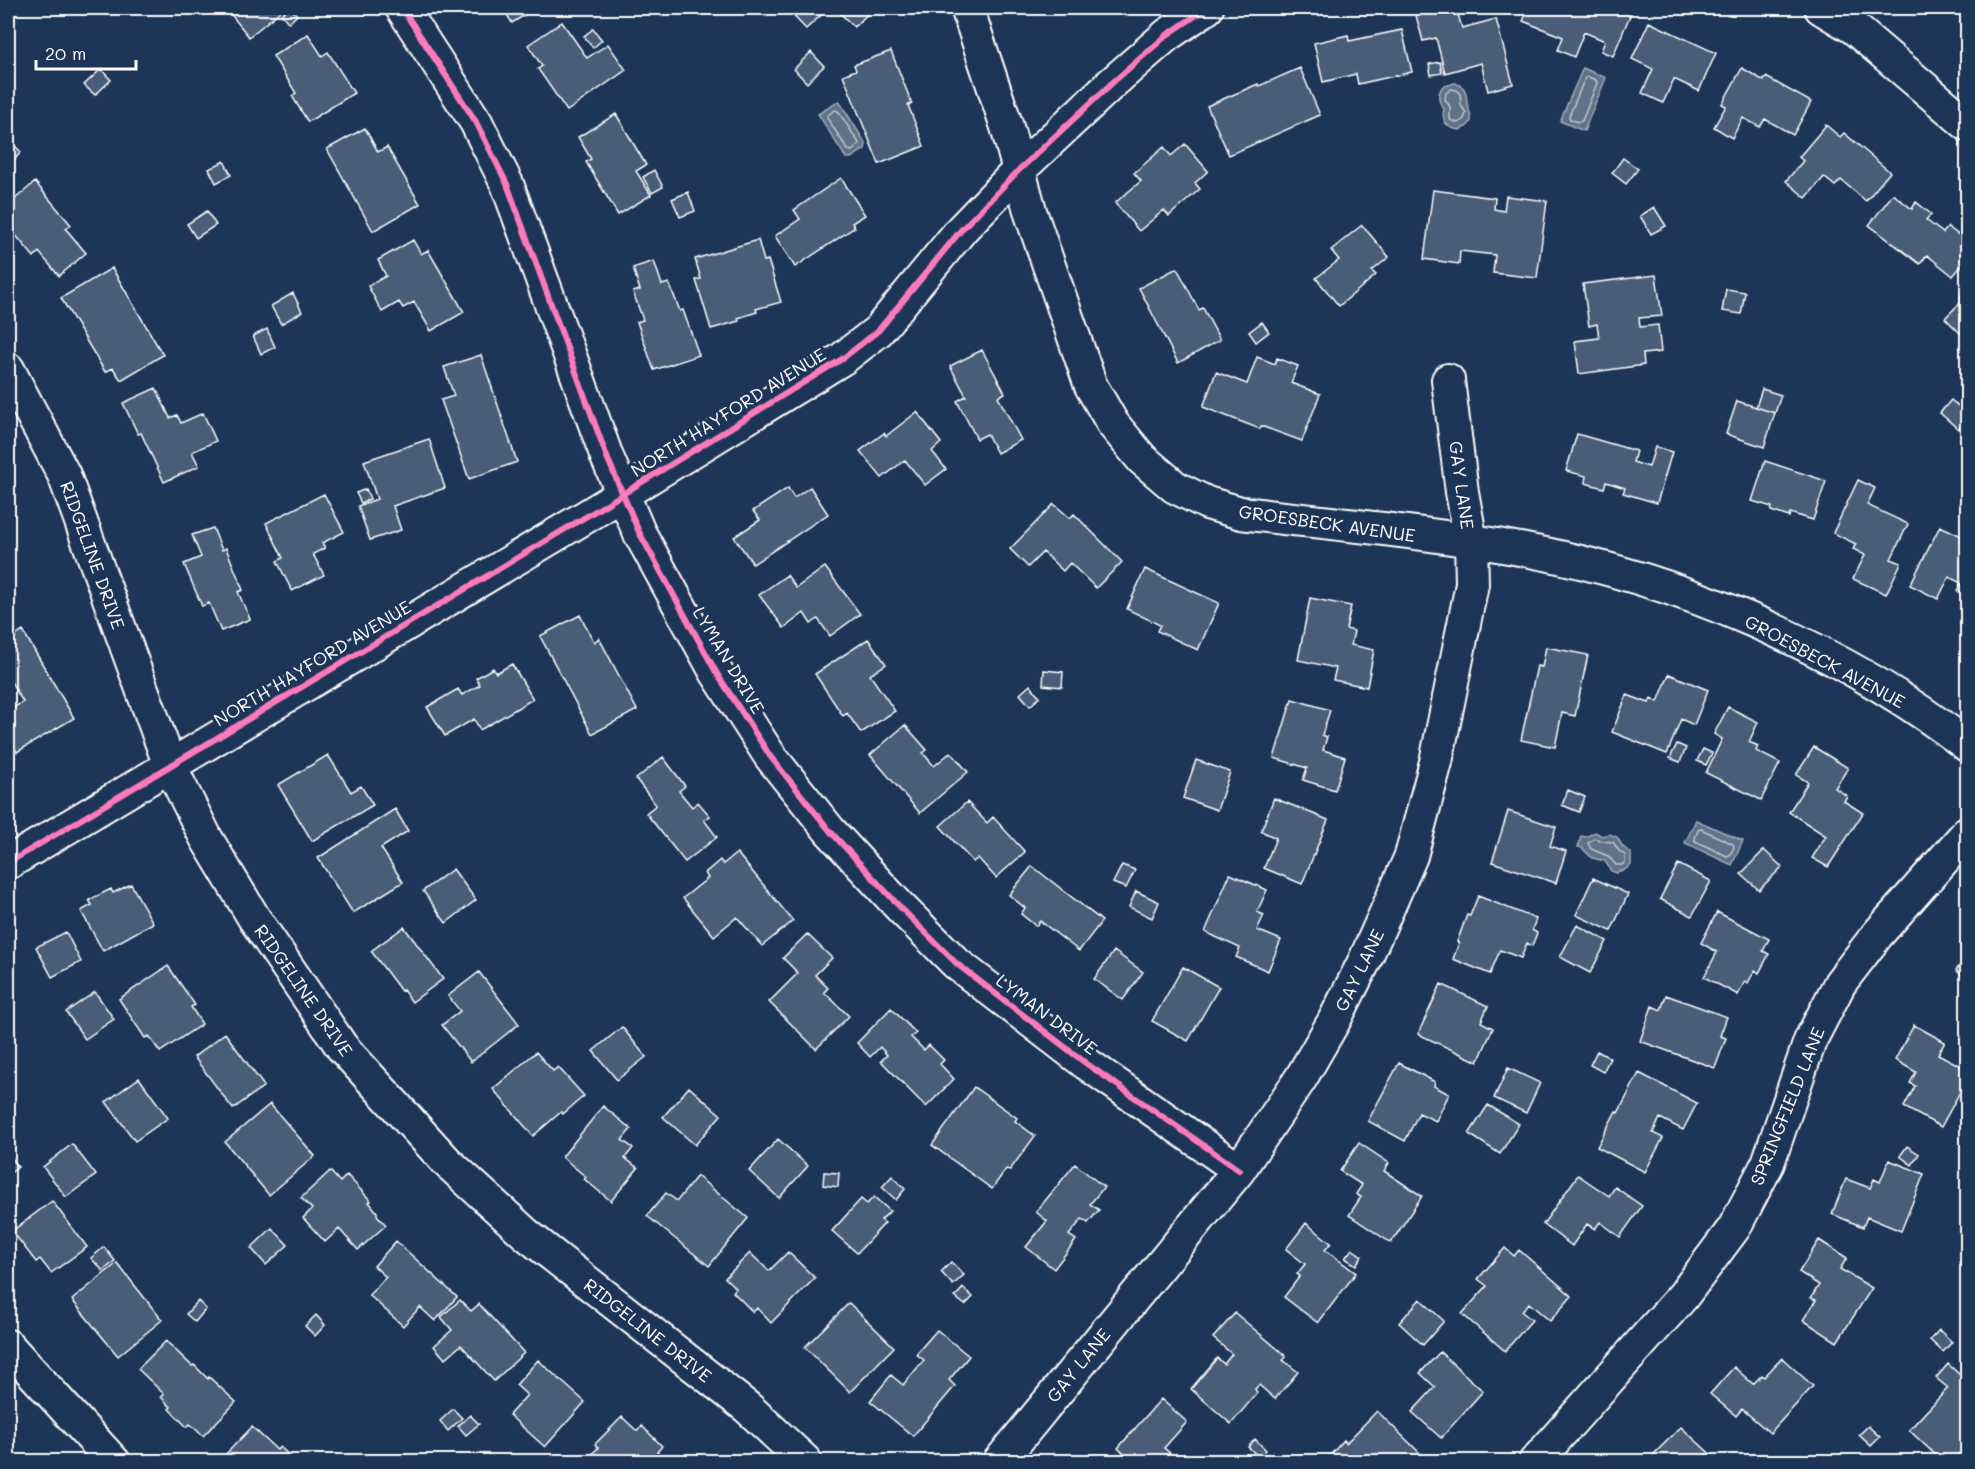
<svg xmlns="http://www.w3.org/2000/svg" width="1975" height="1469" font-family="Mali,sans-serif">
<rect width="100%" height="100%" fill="#1d3557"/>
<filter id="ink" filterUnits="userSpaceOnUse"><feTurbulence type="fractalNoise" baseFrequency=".0167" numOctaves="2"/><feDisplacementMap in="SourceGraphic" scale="12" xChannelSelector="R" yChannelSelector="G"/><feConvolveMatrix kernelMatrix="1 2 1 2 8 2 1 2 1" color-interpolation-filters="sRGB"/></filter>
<g filter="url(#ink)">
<path fill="#617289" stroke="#a0aab8" stroke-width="1.5" d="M1583,68L1606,78L1584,131L1560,121Z
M1455,83C1466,87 1466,91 1467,102C1469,115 1479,123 1459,130C1447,128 1441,121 1444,109C1438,102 1437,95 1442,87Z
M839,101L866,144L865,149L851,158H846L818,114Z
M1696,820L1743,841L1732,865L1685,843Z
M1595,832L1602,836L1609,834L1617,837L1623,847L1631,853V865L1623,871H1618L1617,873L1611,871L1605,861L1592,858L1582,848L1578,847L1581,836L1586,837Z"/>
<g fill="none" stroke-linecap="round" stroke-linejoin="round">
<path stroke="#c0c7d0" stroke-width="1.5" d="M1588,77L1596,80L1597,83L1582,121L1578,122L1570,119L1569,116L1585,78Z
M1451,89L1457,90L1460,93L1461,105L1466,113L1464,119L1458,123L1450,120V107L1445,99L1446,93Z
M835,110L838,111L859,143L858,146L852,151L848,150L827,118L828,115Z
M1701,829L1733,844L1734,847L1730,855L1727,856L1695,841V838L1698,830Z
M1595,838L1601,841L1613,842L1619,851L1625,855V862L1622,865H1616L1608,856L1591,849L1588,843Z"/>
</g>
<path fill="#4a5d79" stroke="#fff" stroke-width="1.5" d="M231,8H284L249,37L229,12L233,9Z
M290,8L297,15L289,23L281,14Z
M503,8H536L512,23Z
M786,8H829L806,29Z
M835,8H874L854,27Z
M1414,8H1456L1462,28L1496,19L1513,84L1488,91L1481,63L1445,73L1436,38L1423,41Z
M1529,8H1618L1631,13L1613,56L1601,51L1605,41L1584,32L1574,57L1558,50L1563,37L1523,21Z
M1956,8H1968V18Z
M562,22L587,58L608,44L626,70L567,111L538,69L542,66L528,45Z
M1649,22L1716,53L1699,91L1674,79L1663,103L1642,93L1653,69L1632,59Z
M593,29L602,40L593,48L584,36Z
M1402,30L1412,72L1358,84L1356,74L1323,82L1314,43L1348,35L1349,41Z
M308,34L322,56L328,52L354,93L308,122L292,96L296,93L273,56Z
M891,51L912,104L908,105L924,146L879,164L843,75L856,70L854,65Z
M811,52L824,66L807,83L794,69Z
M1440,62L1442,73L1431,75L1429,64Z
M1300,68L1320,115L1229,155L1207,106L1258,84L1259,86Z
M1742,68L1764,81L1766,77L1811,102L1793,135L1765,119L1760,127L1743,118L1732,138L1714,127L1726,106L1722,104Z
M101,69L111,80L95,95L84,85Z
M616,114L646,165L636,171L651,195L618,215L586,162L591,159L578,137Z
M1826,125L1840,137L1844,133L1890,172L1866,201L1841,180L1835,186L1824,177L1806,198L1786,181L1803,161L1799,157Z
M365,128L378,152L387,147L420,204L373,231L327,149Z
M8,139L21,152L8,167Z
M1185,144L1208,171L1195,183L1200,189L1169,216L1164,210L1139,231L1115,203L1141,181L1134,173L1164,147L1171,156Z
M1623,158L1638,169L1626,184L1612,173Z
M224,161L231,175L216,183L209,169Z
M654,170L663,187L652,193L643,177Z
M841,178L865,215L852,223L855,227L795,267L775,236L800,219L794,210Z
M35,182L71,225L66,229L86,253L59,276L39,252L34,257L8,226V205Z
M1433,190L1495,198L1494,209L1504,211L1506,196L1547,201L1537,278L1493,273L1495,255L1460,251L1459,264L1424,259Z
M688,192L695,211L680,217L672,199Z
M1893,194L1912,209L1916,202L1931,214L1926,220L1943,233L1948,227L1968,242V258L1953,276L1927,255L1920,264L1869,225Z
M1654,207L1666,226L1651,234L1640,216Z
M207,211L216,225L196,238L187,224Z
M1362,225L1389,257L1372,271L1376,275L1339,306L1316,278L1339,260L1331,250Z
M413,240L421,254L428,250L464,312L431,331L414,302L403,308L399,302L382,312L368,286L386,276L378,260Z
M758,240L764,261L768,260L781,302L756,309L757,312L738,318L739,321L711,329L696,280L701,279L695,259Z
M654,261L662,285L669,283L680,311L683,310L699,355L654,370L637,322L643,320L633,292L640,290L633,268Z
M112,268L163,355L121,380L113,368L105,372L61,298Z
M1177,268L1199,310L1203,308L1220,340L1178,363L1139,288Z
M1656,275L1662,316L1639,318L1640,327L1658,325L1661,352L1643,354L1644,365L1579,374L1575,341L1599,338L1597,324L1589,326L1583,284Z
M1726,289L1745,292L1741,314L1722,311Z
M1968,290V326L1960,333L1945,318L1963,300L1960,297Z
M293,293L302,312L281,324L271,306Z
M1262,322L1269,332L1256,342L1249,332Z
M267,329L275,347L261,354L253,336Z
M982,350L1005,393L998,397L1021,440L997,453L987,434L977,439L957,401L966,396L950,366Z
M481,355L517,462L469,479L441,400L454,396L444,367Z
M1257,357L1275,364L1277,358L1298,366L1291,383L1320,394L1302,441L1261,426L1260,429L1203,407L1216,372L1247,384Z
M156,388L170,418L177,415L181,423L203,413L216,441L192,452L199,466L164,482L141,433L138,434L123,403Z
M1762,389L1781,395L1775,413L1756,407Z
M1951,400L1968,414V419L1958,429L1940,413Z
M1737,401L1775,413L1764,447L1726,434Z
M917,412L941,443L932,451L946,469L925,485L905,460L882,478L860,451L884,433L886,436Z
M1577,434L1636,451L1633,462L1649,467L1655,447L1672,452L1657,503L1623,493L1625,488L1606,482L1604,488L1585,483L1586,476L1566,471Z
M429,439L445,488L393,506L401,530L370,540L358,506L377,499L364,461Z
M1765,461L1826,481L1813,520L1790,513L1789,517L1771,511L1772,507L1752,501Z
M1858,480L1875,488L1867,505L1908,524L1891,559L1901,563L1886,594L1853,579L1865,555L1853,549L1856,544L1833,533Z
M810,487L828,514L753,564L734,537L760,520L753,511L788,488L794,498Z
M366,489L370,499L361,503L356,493Z
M324,494L344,532L322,543L325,548L313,554L324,575L292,591L277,561L283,558L266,523Z
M1054,504L1070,518L1074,514L1122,562L1096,588L1070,563L1063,571L1043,552L1028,567L1010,549Z
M1940,526L1968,539V596L1957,591L1961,583L1949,577L1938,599L1910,585Z
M213,528L222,550L226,548L243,590L238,592L250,619L221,631L209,603L202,606L184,564L201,557L192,535Z
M825,567L860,614L830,636L818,619L811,624L804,613L784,628L759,595L787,575L796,588Z
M1145,569L1219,603L1198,650L1157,631L1160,625L1127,609Z
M1310,598L1351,606L1346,629L1354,631L1351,645L1374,650L1367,687L1333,680L1336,668L1298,660Z
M580,615L594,642L599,638L637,710L592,734L540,636Z
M23,631L74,718L17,752L8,736V711L23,702L8,677V641Z
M868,639L886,664L870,675L895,711L861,733L847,713L843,716L815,674Z
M1546,647L1588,655L1575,716L1562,713L1555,747L1521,740L1537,666L1542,667Z
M512,664L533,699L480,730L474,719L445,736L427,707L458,689L462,695L480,685L476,678L493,668L496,673Z
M1044,670L1063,672L1062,687L1043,685Z
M1669,674L1708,690L1694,725L1681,719L1667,754L1612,732L1627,695L1649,703L1651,698L1658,702Z
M1030,685L1040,697L1030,706L1020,694Z
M1292,699L1330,710L1322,735L1327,737L1323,750L1345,757L1335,790L1303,780L1307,768L1274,758Z
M1728,707L1758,722L1749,742L1758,746L1756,751L1780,763L1761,800L1706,773L1722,739L1714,734Z
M905,725L927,750L923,753L934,766L951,752L968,772L920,813L870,755Z
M1677,744L1686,748L1680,762L1670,758Z
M1814,747L1848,768L1835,788L1847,796L1844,801L1863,813L1828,867L1812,858L1826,836L1789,812L1808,782L1796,775Z
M1703,749L1712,753L1706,765L1697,761Z
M328,755L351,792L361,786L373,805L312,841L278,785Z
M663,757L685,786L679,791L692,807L698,802L710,816L704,820L717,837L685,862L646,813L656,805L636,779Z
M1196,760L1230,772L1217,810L1183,798Z
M1568,790L1585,797L1579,812L1562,805Z
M1274,798L1328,820L1302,884L1264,868L1276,838L1261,831Z
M967,802L987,823L993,817L1025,852L996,878L978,858L973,862L940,826Z
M395,809L408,831L381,848L403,882L353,913L318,858Z
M1508,811L1556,827L1550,846L1566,851L1556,883L1492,862Z
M1764,850L1782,867L1759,890L1741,874Z
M737,853L793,921L762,946L737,917L714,936L683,898L708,878L705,873L720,860L723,864Z
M1678,864L1711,881L1692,916L1660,899Z
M1122,865L1135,870L1126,888L1113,883Z
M1032,866L1102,921L1079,951L1040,921L1036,926L1021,914L1025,908L1009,895Z
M453,869L476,900L446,923L423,891Z
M1230,874L1267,890L1257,912L1264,915L1257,930L1281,940L1268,971L1236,957L1240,948L1205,932Z
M1593,878L1628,894L1611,931L1576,915Z
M131,884L153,923L103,951L81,911L92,905L89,900L111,889L113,893Z
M1136,891L1159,902L1152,918L1129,907Z
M1478,896L1536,919L1532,930L1537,933L1532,946L1527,943L1521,958L1500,950L1490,974L1453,959L1459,943L1457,942L1467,915L1470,916Z
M1717,912L1769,939L1763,951L1769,954L1759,973L1755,970L1748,983L1745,981L1738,995L1704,977L1717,952L1701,943Z
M1577,925L1607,941L1590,973L1560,957Z
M404,927L443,979L412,1002L403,990L401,991L371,951Z
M66,932L81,962L52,977L36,947Z
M807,934L832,958L815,975L828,988L824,992L849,1016L816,1049L769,1002L798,973L783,958Z
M1114,951L1143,972L1123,1000L1094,979Z
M1968,957V981L1956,970Z
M168,966L195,1005L191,1007L202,1024L160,1052L149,1036L145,1038L119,999Z
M1183,967L1219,987L1188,1041L1152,1021Z
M479,972L519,1024L471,1062L442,1025L460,1011L448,996Z
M1441,984L1488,1006L1481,1022L1493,1028L1478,1062L1418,1034Z
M95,992L114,1019L85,1039L66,1012Z
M1666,995L1727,1017L1720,1036L1726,1038L1715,1068L1640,1041L1652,1006L1661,1010Z
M891,1008L916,1033L911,1037L924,1050L929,1045L944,1060L940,1064L954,1079L926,1107L881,1061L887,1055L880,1047L870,1057L857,1043Z
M1914,1025L1945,1042L1938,1054L1968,1070V1077L1941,1127L1904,1107L1915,1086L1910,1083L1916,1072L1895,1060Z
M622,1027L646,1057L617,1080L593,1051Z
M225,1033L264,1086L233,1109L194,1057Z
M1597,1051L1610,1058L1603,1072L1590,1065Z
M536,1052L553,1071L558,1067L584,1096L563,1114L561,1112L533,1136L493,1089Z
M1399,1063L1435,1082L1434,1086L1449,1094L1436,1121L1419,1113L1405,1141L1368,1121Z
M1508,1068L1540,1083L1526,1113L1494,1098Z
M1639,1073L1697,1103L1683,1130L1660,1118L1653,1133L1663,1138L1645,1172L1597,1147L1616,1111L1618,1113Z
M139,1078L168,1118L135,1141L106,1102Z
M689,1087L721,1115L695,1145L663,1117Z
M974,1087L1017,1118L1015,1121L1035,1136L1010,1170L1006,1169L992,1189L932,1145Z
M270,1104L315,1156L269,1195L225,1142Z
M1488,1105L1519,1124L1500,1154L1469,1134Z
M603,1106L631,1129L622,1140L633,1148L625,1158L638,1168L611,1201L584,1179L586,1177L562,1157Z
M778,1139L808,1166L779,1198L749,1171Z
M1359,1143L1389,1163L1384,1171L1422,1196L1391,1243L1349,1215L1361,1197L1356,1194L1362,1185L1340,1171Z
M72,1144L96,1175L66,1197L43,1167Z
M1907,1146L1919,1154L1912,1165L1900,1156Z
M8,1152L18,1167L8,1175Z
M1889,1160L1924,1174L1901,1231L1867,1217L1863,1227L1832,1214L1846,1179L1870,1188L1874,1179L1880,1182Z
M1075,1164L1104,1187L1090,1204L1099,1210L1088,1223L1082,1219L1069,1235L1076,1240L1054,1269L1026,1247L1047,1221L1036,1212Z
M330,1171L340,1182L347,1175L371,1201L369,1202L377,1212V1215L386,1225L358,1250L339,1229L325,1242L303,1218L312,1209L301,1198Z
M824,1172L839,1173L838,1187L823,1185Z
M1578,1175L1609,1196L1615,1187L1642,1206L1620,1237L1600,1222L1595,1229L1587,1224L1572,1246L1543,1224Z
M697,1176L748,1218L709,1266L647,1216L666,1193L677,1201Z
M892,1176L905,1189L896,1200L882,1187Z
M874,1197L890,1211L881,1220L885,1223L857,1253L832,1231L861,1199L867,1204Z
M52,1201L87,1247L51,1273L40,1259L36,1262L12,1231Z
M1306,1223L1331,1243L1325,1250L1356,1273L1318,1323L1284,1297L1300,1276L1297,1274L1305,1264L1286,1249Z
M272,1228L288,1245L266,1265L251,1248Z
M1819,1240L1847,1258L1840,1269L1872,1288L1837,1342L1803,1320L1816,1300L1811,1298L1819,1285L1799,1272Z
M396,1241L457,1297L435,1321L420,1307L403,1326L369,1295L386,1277L374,1266Z
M104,1247L115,1261L103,1271L91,1258Z
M1505,1248L1514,1256L1519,1250L1572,1296L1550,1321L1529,1303L1522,1312L1532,1320L1505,1351L1462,1314L1487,1286L1478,1279Z
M1352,1249L1362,1256L1356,1265L1345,1258Z
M788,1252L815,1278L771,1323L757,1308L753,1312L733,1292L736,1288L725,1278L750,1253L769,1271Z
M951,1262L964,1275L953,1285L941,1272Z
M117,1263L162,1320L118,1356L72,1300Z
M963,1288L973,1297L965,1305L955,1297Z
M1420,1299L1444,1321L1423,1345L1399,1323Z
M460,1300L471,1311L479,1304L524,1353L494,1381L461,1345L445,1359L434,1346L452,1330L441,1317Z
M198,1301L206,1309L195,1322L186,1314Z
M849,1303L894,1347L850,1392L805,1347Z
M1235,1313L1286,1356L1283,1360L1298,1372L1275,1399L1259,1385L1255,1389L1257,1393L1231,1424L1191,1389L1217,1358L1224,1364L1232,1354L1213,1338Z
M316,1315L325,1325L315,1336L305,1326Z
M937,1330L969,1356L949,1380L955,1386L913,1436L870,1401L891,1375L903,1385L924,1360L916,1354Z
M1939,1330L1952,1342L1943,1352L1930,1340Z
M166,1341L192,1366L194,1365L208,1379L209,1377L236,1402L203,1436L190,1424L187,1427L169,1409L171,1407L161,1397L164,1394L138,1369Z
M1440,1352L1483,1391L1441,1438L1412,1412L1435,1387L1420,1373Z
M1782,1358L1813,1386L1770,1433L1742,1409L1736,1416L1710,1394L1734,1367L1753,1384L1762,1375L1764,1377Z
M538,1360L585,1402L545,1447L509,1415L527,1395L516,1385Z
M1948,1364L1960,1375L1966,1369L1968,1370V1428L1966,1430L1968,1444L1952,1462H1943L1909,1430L1948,1388L1936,1378Z
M1161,1399L1187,1422L1164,1448L1179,1461L1115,1462L1123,1453L1118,1448Z
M453,1409L462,1418L448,1431L440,1421Z
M1377,1411L1424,1457L1420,1462H1324L1344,1440L1346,1443Z
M470,1415L479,1424L466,1435L458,1426Z
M622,1417L637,1431L642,1426L662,1446L657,1452L667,1462H594L589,1457L598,1448L595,1444Z
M1868,1426L1880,1437L1871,1446L1859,1435Z
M252,1427L277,1450L280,1447L294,1460L296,1458L299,1462H234L226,1454Z
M1681,1427L1719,1462H1646Z
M1255,1439L1266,1450L1259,1457L1248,1447Z"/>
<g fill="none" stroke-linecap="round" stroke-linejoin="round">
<defs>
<path id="street" d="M402,8L476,122L507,184L607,457L639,532L716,672L770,756L830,831L900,907L957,964L1087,1064L1239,1170
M967,8L1007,127L1031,214L1091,386L1113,424L1142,459L1175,487L1207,503L1241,513C1334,524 1428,532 1520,549C1674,577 1844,649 1968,746
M1821,8L1854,28L1968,125
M8,369L64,475L170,766L206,838L254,918L342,1047L446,1161L527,1235L748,1408L806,1462
M8,863L587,516L842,359L878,331L962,229L1019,170L1112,83L1167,35L1207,8
M8,1346L114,1462
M999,1462L1239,1170L1301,1078L1334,1021L1364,962L1411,856L1436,762L1472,584L1471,541L1462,492L1448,380
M1535,1462L1683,1296L1734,1228L1768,1163L1810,1041L1840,983L1877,935L1968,832"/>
</defs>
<use href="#street" stroke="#fff" stroke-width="36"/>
<use href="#street" stroke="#1d3557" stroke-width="32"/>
<defs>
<path id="cycleway" d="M402,8L476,122L507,184L607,457L639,532L716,672L770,756L830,831L900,907L957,964L1087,1064L1239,1170
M8,863L587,516L842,359L878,331L962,229L1019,170L1112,83L1167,35L1207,8"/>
</defs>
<use href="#cycleway" stroke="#1d3557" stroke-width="10"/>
<use href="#cycleway" stroke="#fd7abc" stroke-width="6"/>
</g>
</g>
<g text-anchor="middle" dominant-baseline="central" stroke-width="6" stroke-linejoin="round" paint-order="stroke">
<g font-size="18" fill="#fff" stroke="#1d3557">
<text transform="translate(728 412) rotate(-32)">NORTH HAYFORD AVENUE</text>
<text transform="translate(1462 485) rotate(82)">GAY LANE</text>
<text transform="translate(1327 523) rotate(8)">GROESBECK AVENUE</text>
<text transform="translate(93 555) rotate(70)">RIDGELINE DRIVE</text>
<text transform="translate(729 660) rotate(59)">LYMAN DRIVE</text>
<text transform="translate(1825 661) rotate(28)">GROESBECK AVENUE</text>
<text transform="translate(312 663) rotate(-31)">NORTH HAYFORD AVENUE</text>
<text transform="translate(1359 970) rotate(-64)">GAY LANE</text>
<text transform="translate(304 990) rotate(55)">RIDGELINE DRIVE</text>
<text transform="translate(1047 1014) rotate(37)">LYMAN DRIVE</text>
<text transform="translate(1787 1106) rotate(-68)">SPRINGFIELD LANE</text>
<text transform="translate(648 1330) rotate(38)">RIDGELINE DRIVE</text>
<text transform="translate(1078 1365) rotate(-51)">GAY LANE</text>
</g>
</g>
<rect width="1975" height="1469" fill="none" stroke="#1d3557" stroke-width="30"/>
<rect x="15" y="15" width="1945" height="1439" fill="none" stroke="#fff" stroke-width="2" filter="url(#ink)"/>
<path d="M36 60v9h100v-9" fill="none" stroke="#ffffff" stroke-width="3"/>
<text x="45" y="60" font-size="18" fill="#ffffff" stroke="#1d3557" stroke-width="4.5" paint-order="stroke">20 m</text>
</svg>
